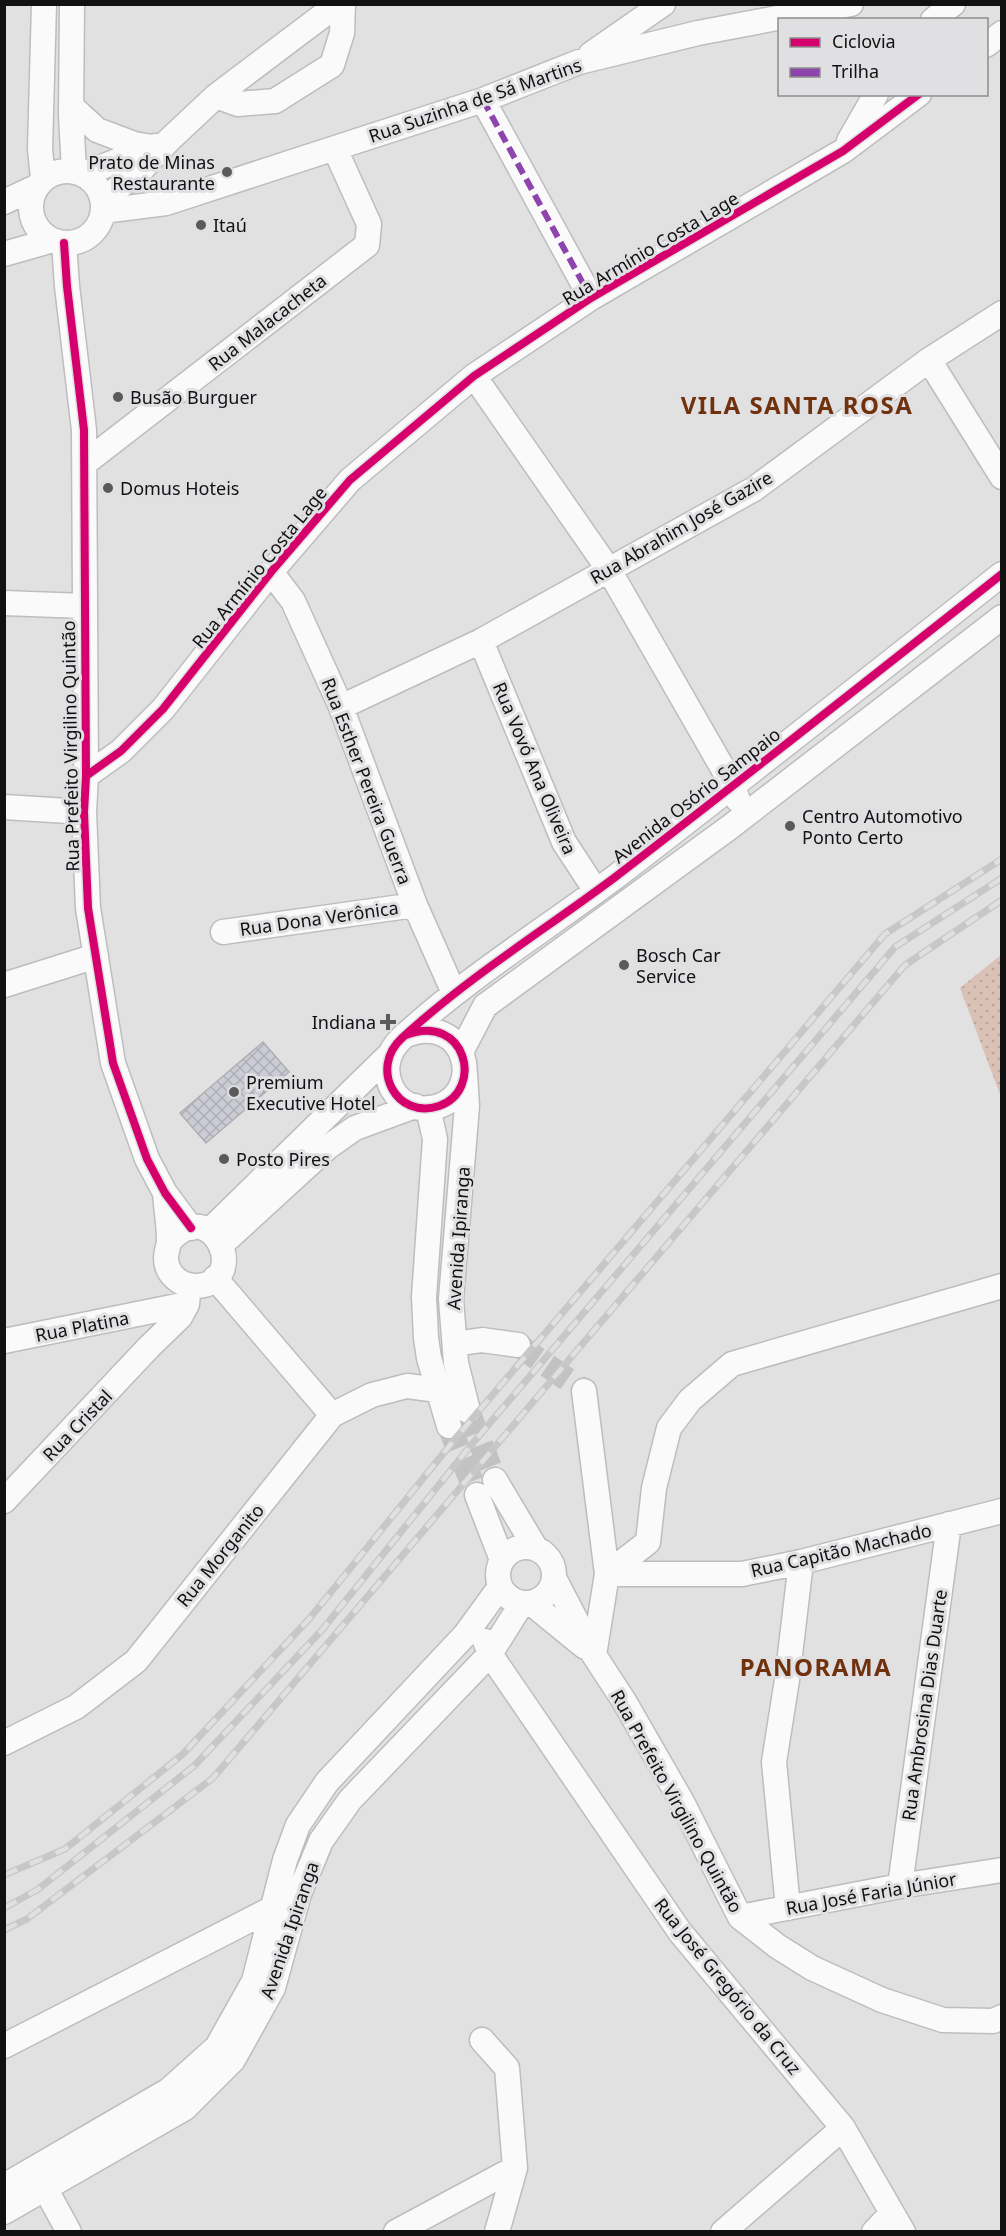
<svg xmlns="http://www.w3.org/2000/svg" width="1006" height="2236" font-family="'Noto Sans',sans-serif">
<defs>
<pattern id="grass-dots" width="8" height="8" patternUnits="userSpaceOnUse" patternTransform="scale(1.5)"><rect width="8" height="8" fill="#d9c1b5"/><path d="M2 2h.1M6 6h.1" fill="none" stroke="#b9a59b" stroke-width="1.8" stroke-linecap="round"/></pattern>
<pattern id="building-cross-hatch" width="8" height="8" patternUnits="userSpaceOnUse" patternTransform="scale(1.5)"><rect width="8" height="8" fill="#ccccd6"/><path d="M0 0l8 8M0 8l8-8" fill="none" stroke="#aeaeb7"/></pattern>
</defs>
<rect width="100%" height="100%" fill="#e1e1e2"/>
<path fill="url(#grass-dots)" d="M1001,955V1097L960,988Z"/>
<path fill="url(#building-cross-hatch)" stroke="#b0b0b1" stroke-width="1.5" d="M263,1042L289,1072L206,1143L180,1113Z"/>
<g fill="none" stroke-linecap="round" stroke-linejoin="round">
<path stroke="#c2c2c3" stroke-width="24" stroke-dasharray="24 12" stroke-linecap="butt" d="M518,1345L584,1391
M468,1411L495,1480
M449,1426L477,1495"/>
<defs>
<path id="minor" d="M72,4L71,115L74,171
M933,20L953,4
M986,45L1002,33
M591,54L663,4
M216,96L238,104L275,101L332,65L342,33L343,4
M483,100L591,298
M71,106L97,130L134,144L152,147
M849,141L876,94
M31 207a36 36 0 1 1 72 0a36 36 0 1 1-72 0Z
M84,174L155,146
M43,178L40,149L44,4
M103,200L143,168L168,141L216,96L338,4
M4,202L36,187
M103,211L166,203L483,100L579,62L698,33L851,4
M64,243L67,286L84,430L86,776L84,812L88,908L113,1063L147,1159L165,1193L191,1228
M4,254L53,240
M929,360L1002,477
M474,376L609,570L733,786L738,800
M85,463L367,245L369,224L335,149
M271,572L293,601L341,707L415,905L454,993
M4,603L84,606
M481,641L564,842L596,891
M341,707L481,641L754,489L929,360L1002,313
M86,776L121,751L163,709L271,572L350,480L474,376L591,298L843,151L919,94
M4,807L84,812
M223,932L415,905
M4,985L96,956
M406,1035C466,1012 485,1090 439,1106C396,1120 369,1068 402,1038C467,978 543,931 614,878C744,778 873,676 1002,574
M461,1052L485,1006L730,827L1002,617
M465,1074L467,1106L451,1299L456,1363L468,1411
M428,1108L435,1139L424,1297L426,1338L429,1358L449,1426
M165,1193C166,1209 169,1224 169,1240C169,1246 166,1251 166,1258C166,1274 181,1287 197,1286C252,1283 212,1191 169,1242
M209,1231L389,1055
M222,1244L328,1147L355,1128L415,1106
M215,1278L332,1415
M4,1341L187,1304
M455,1344L482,1340L518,1345
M584,1391L607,1574L594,1655
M495,1480L536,1549
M477,1495L502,1560
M4,1501L149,1347L180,1317L187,1304L189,1285
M498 1575a28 28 0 1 1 56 0a28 28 0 1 1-56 0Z
M607,1574L648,1542L654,1488L669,1428L690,1400L732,1364L1002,1286
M607,1574H742L801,1562L1002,1511
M554,1578L594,1655L624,1701L682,1802L740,1917L777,1946L812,1968L882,2000L943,2020L993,2021L1002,2017
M531,1603L585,1647
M485,1641L490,1654L680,1932L843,2128L903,2232
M4,1743L76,1707L136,1661L332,1415L372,1395L407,1386L438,1390
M900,1886L949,1524
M788,1908L774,1762L787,1680L801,1562
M740,1917L900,1886L1002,1870
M482,2040L507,2068L515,2168L497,2232
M4,2046L271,1909
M39,2177L69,2232
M4,2186L169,2090L217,2047L254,1981L285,1860L298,1825L327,1782L465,1635L500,1587
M4,2212L185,2108L233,2060L273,1988L299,1894L321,1841L350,1800L490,1654L522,1603
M396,2232L515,2168
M723,2232L843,2128
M874,2232L892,2213"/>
</defs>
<use href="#minor" stroke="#bdbdbe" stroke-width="27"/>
<use href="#minor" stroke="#fafafb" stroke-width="24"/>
<defs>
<path id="rail" d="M4,1875L65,1849L183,1754L310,1618L455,1439L885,934L1002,859
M4,1908L37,1890L194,1766L322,1630L467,1450L895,947L1002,878
M4,1930L27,1919L213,1778L905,965L1002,900"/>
</defs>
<use href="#rail" stroke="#c7c7c8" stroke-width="7"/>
<use href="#rail" stroke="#e0e0e3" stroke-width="4.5" stroke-dasharray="14" stroke-linecap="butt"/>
<path stroke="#8e44ad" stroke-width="6" stroke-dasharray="12 6" stroke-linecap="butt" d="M483,100L591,298"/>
<defs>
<path id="cycleway" d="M64,243L67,286L84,430L86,776L84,812L88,908L113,1063L147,1159L165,1193L191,1228
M86,776L121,751L163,709L271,572L350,480L474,376L591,298L843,151L919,94
M406,1035C466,1012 485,1090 439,1106C396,1120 369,1068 402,1038C467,978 543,931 614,878C744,778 873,676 1002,574"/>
</defs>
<use href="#cycleway" stroke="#e0e0e3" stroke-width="11"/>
<use href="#cycleway" stroke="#d6006c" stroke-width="8"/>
</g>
<g fill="#5a5a5b" stroke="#e0e0e3" stroke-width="2">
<circle cx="227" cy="172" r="6"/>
<circle cx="201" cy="225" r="6"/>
<circle cx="118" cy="397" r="6"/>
<circle cx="108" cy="488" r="6"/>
<circle cx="790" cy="826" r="6"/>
<circle cx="624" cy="965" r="6"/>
<path d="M385 1013h6v6h6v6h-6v6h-6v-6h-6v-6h6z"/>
<circle cx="234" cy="1092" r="6"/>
<circle cx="224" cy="1159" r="6"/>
</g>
<g text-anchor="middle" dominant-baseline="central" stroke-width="6" stroke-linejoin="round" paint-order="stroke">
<g font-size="18" fill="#111112" stroke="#e0e0e3">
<text transform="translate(475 100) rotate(-19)">Rua Suzinha de Sá Martins</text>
<text transform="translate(650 248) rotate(-31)">Rua Armínio Costa Lage</text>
<text transform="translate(267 322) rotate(-38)">Rua Malacacheta</text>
<text transform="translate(681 527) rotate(-30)">Rua Abrahim José Gazire</text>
<text transform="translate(259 567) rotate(-51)">Rua Armínio Costa Lage</text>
<text transform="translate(70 746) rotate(-91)">Rua Prefeito Virgilino Quintão</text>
<text transform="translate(535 768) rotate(67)">Rua Vovó Ana Oliveira</text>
<text transform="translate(367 781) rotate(69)">Rua Esther Pereira Guerra</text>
<text transform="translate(696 795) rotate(-38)">Avenida Osório Sampaio</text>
<text transform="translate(319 918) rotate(-8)">Rua Dona Verônica</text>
<text transform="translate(458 1238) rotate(-86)">Avenida Ipiranga</text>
<text transform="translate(82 1326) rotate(-11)">Rua Platina</text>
<text transform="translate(77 1425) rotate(-46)">Rua Cristal</text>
<text transform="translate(841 1550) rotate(-13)">Rua Capitão Machado</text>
<text transform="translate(220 1555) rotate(-51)">Rua Morganito</text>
<text transform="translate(924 1705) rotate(-82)">Rua Ambrosina Dias Duarte</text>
<text transform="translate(677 1801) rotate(61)">Rua Prefeito Virgilino Quintão</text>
<text transform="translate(871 1893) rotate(-10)">Rua José Faria Júnior</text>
<text transform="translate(289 1930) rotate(-71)">Avenida Ipiranga</text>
<text transform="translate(728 1986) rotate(51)">Rua José Gregório da Cruz</text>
</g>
<g font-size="18" fill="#111112" stroke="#e0e0e3" text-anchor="start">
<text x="215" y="162" text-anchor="end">Prato de Minas<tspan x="215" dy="21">Restaurante</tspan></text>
<text x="213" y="225">Itaú</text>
<text x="130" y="397">Busão Burguer</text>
<text x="120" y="488">Domus Hoteis</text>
<text x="802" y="816">Centro Automotivo<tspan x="802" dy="21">Ponto Certo</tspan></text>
<text x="636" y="955">Bosch Car<tspan x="636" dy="21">Service</tspan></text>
<text x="376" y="1022" text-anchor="end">Indiana</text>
<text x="246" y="1082">Premium<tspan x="246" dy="21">Executive Hotel</tspan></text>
<text x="236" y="1159">Posto Pires</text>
</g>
<g font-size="24" font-weight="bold" letter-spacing="1.5" fill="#70310c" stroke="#e0e0e3">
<text x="797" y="404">VILA SANTA ROSA</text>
<text x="816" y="1666">PANORAMA</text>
</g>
</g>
<rect width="1006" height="2236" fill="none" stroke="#111112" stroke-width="12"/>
<rect x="778" y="18" width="210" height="78" fill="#e0e0e3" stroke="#8d8d8f" stroke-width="1.5"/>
<rect x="790" y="38" width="30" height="9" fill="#d6006c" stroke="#8d8d8f" stroke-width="1.5"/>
<text x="832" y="48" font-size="18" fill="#111112">Ciclovia</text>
<rect x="790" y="68" width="30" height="9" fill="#8e44ad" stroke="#8d8d8f" stroke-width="1.5"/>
<text x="832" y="78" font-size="18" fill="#111112">Trilha</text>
</svg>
